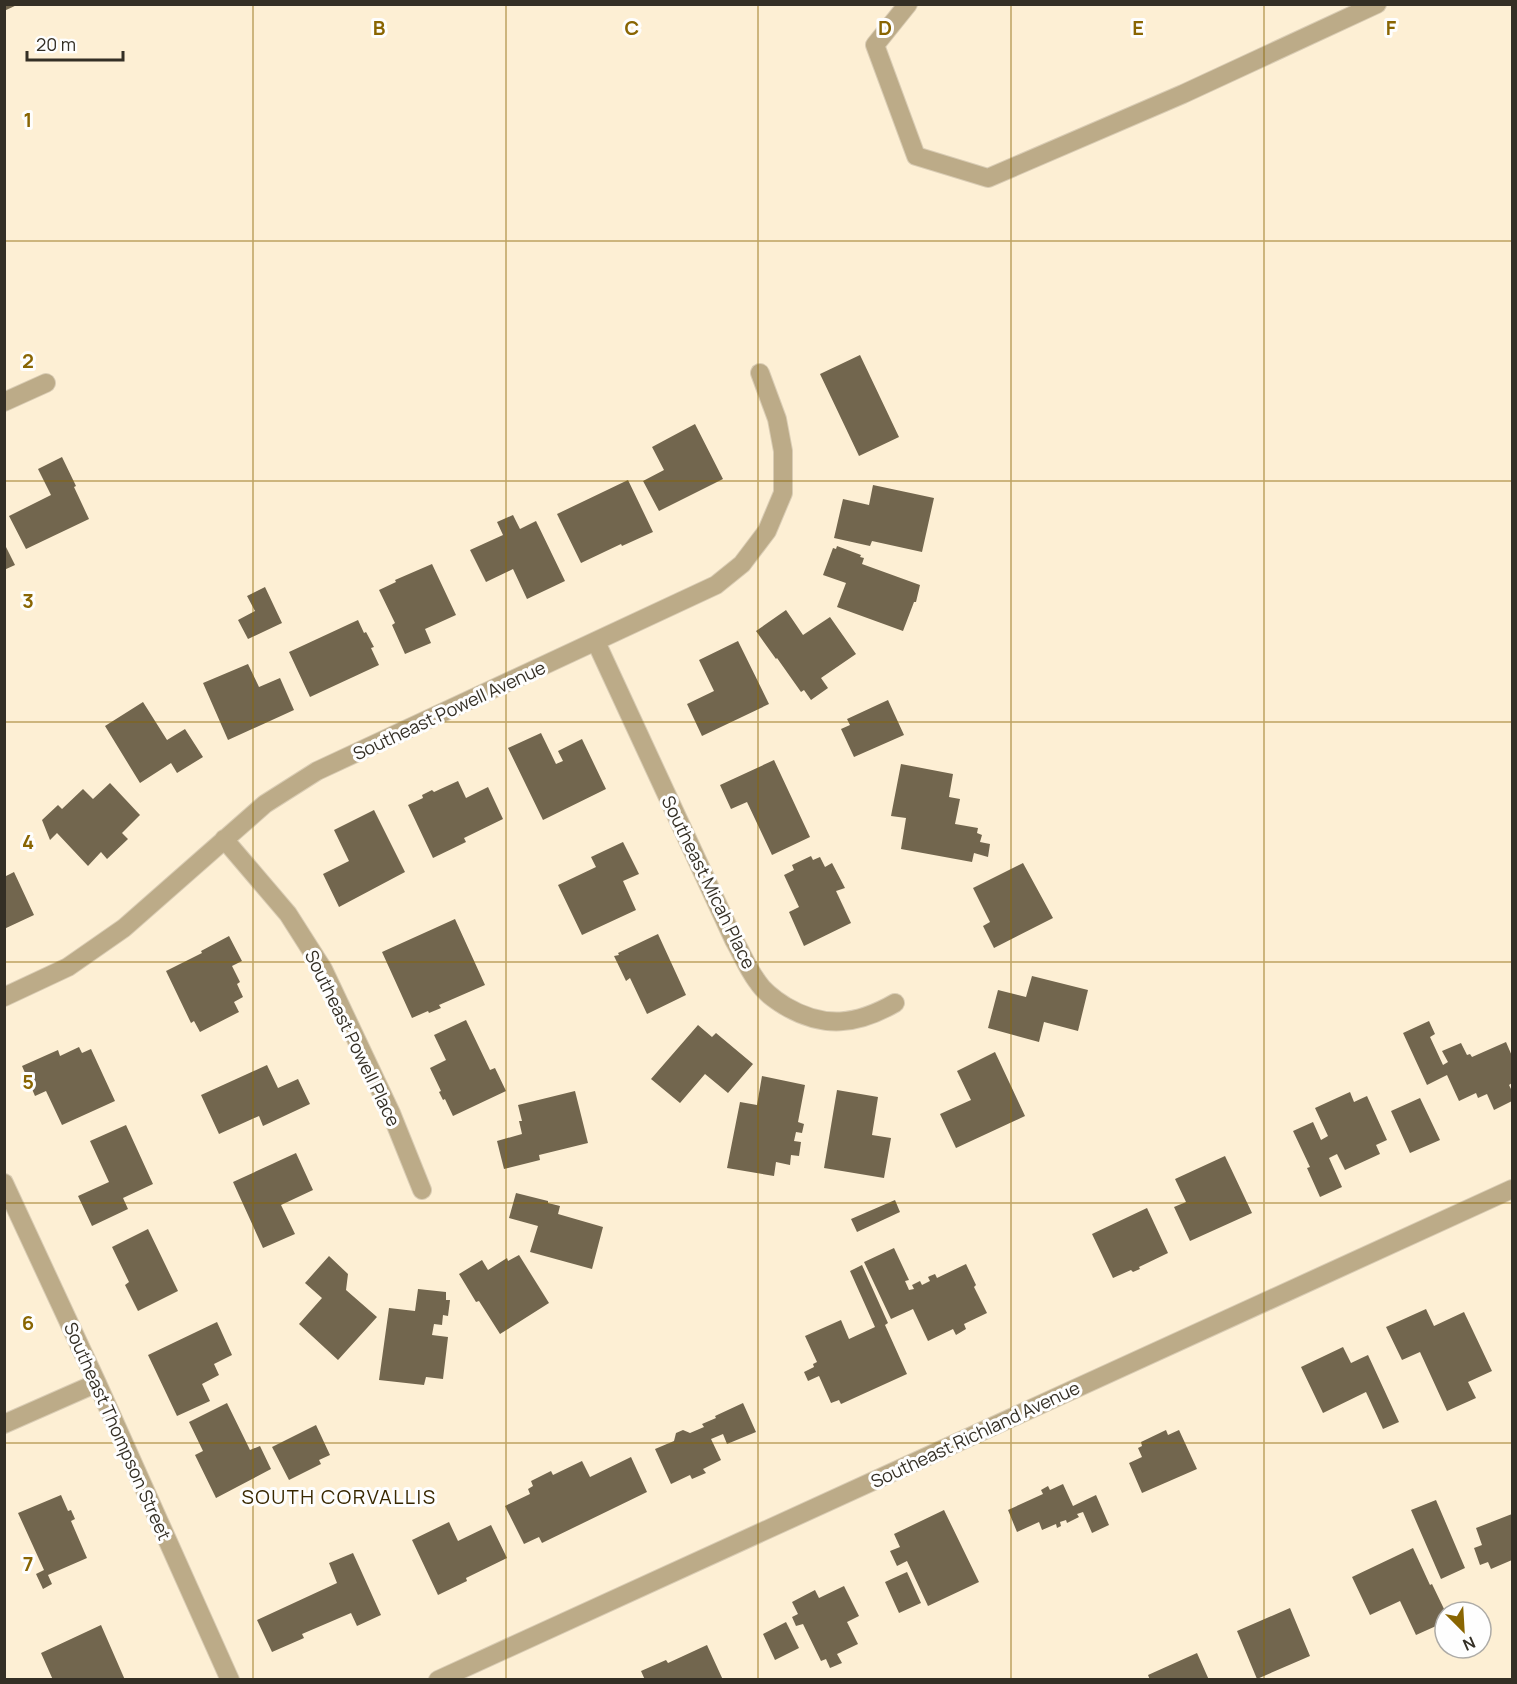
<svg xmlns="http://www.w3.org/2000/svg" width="1517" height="1684" font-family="Manrope,sans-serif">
<rect width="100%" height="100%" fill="#fdefd4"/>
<path fill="#72664e" d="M4,4H19L4,11Z
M860,355L899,437L859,456L820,374Z
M695,424L723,479L659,511L643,481L664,470L652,447Z
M62,457L76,486L74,487L89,519L26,549L9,516L51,495L38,469Z
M628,480L653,532L622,546L621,544L581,563L557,514Z
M873,485L934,498L922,552L872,541L870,546L834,538L843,499L869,505Z
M513,515L520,529L536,521L565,581L527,599L513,569L486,582L470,550L503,535L497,522Z
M4,543L15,565L4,570Z
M837,546L861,555L860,557L864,558L862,564L920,585L916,602H914L903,631L837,607L846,583L823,575L833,548L836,549Z
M432,564L456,615L425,629L431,643L405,654L392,625L395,623L379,590L396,582L395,580Z
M265,587L282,623L248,639L238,620L255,611L247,596Z
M786,610L803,635L830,617L856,654L821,678L828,688L811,700L804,690L801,692L777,658L776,659L756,631Z
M358,620L364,633L366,632L374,647L371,648L379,665L310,697L289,652Z
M738,641L769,704L702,736L687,704L714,691L699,660Z
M248,664L259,687L280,678L294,710L228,740L203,683Z
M888,700L904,735L854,757L841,729L850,725L847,719Z
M143,702L167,740L185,729L203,757L177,773L171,763L140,783L105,726Z
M541,733L556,764L563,761L558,751L582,739L606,789L543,820L508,748Z
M774,760L810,837L772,855L747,802L731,809L720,785Z
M901,764L953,774L949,797L960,799L955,824L978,828L977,833L982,835L980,842L990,844L988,857L974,853L972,862L901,849L906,818L891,816Z
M458,781L466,798L488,787L503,819L464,838L466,842L433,858L408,805L423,798L422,795L432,790L434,792Z
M110,783L140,815L122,833L128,839L107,859L101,852L88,866L57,833L50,840L42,820L58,805L62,809L83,789L93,799Z
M374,810L405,872L339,907L323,874L349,861L334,830Z
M623,842L639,874L623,881L636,910L582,935L558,885L596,867L591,857Z
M811,856L813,860L820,857L825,867L832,863L845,888L836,891L851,923L804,946L789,912L799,907L784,875L794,870L792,865Z
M1023,863L1053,918L994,948L983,926L990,922L973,888Z
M14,872L34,915L4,929V877Z
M455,919L485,985L439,1005L441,1008L429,1013L428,1011L412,1018L382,952Z
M658,934L686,995L647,1014L630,978L626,981L614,956L619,955L618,953Z
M229,936L242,961L232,966L240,982L237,984L243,997L234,1002L239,1012L200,1032L194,1021L191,1023L166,971L202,953L201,951Z
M1032,976L1088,990L1078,1031L1044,1022L1039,1042L988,1028L998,990L1026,997Z
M466,1020L490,1070L495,1068L506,1091L453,1116L445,1099L443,1100L439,1092L441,1091L430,1068L446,1060L434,1035Z
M1429,1021L1435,1034L1430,1037L1443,1065L1448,1062L1442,1051L1461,1043L1467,1055L1470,1054L1472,1057L1506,1042L1512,1056V1083L1509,1085L1512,1091V1101L1494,1110L1487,1094L1478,1098L1476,1093L1459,1101L1447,1075L1427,1085L1403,1033Z
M698,1025L712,1037L716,1033L753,1064L728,1093L705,1074L680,1103L651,1079Z
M79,1047L82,1053L91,1049L115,1101L62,1125L46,1091L35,1096L22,1066L58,1050L60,1056Z
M995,1052L1025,1116L956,1148L940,1114L971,1100L957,1071Z
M267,1065L278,1088L298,1079L310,1104L263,1126L259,1116L219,1134L201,1095Z
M762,1076L805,1085L798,1122L804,1124L802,1133L796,1132L794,1141L801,1142L799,1156L791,1155L790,1165L776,1162L774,1176L727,1168L740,1102L757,1105Z
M837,1090L878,1097L872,1135L891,1138L884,1178L824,1168Z
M575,1091L588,1143L539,1155L540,1160L504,1169L497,1141L522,1134L519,1121H522L518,1105Z
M1350,1092L1354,1102L1367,1096L1387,1140L1376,1145L1380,1154L1345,1170L1337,1154L1329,1158L1342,1187L1320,1197L1307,1168L1310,1167L1293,1131L1313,1122L1321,1140L1328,1136L1315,1108Z
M1420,1098L1440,1140L1410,1153L1391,1111Z
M126,1125L153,1184L123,1198L128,1209L92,1226L78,1196L109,1182L90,1141Z
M296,1153L313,1190L281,1205L295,1234L263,1248L233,1182Z
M1225,1156L1252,1213L1190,1241L1174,1207L1186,1202L1175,1179Z
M516,1193L548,1201V1203L560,1206L558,1214L603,1227L592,1269L530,1252L538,1226L509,1218Z
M895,1200L900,1212L857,1232L851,1219Z
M1147,1208L1168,1253L1139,1267L1140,1269L1133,1272L1131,1270L1113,1278L1092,1234Z
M148,1229L178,1291L138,1311L125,1285L129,1282L112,1247Z
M894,1248L909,1280L905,1281L909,1290L914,1289L912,1285L920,1281L922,1285L930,1281L928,1277L930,1276L935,1274L937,1278L966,1264L976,1285L974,1287L987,1313L964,1324L966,1329L956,1335L953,1329L928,1341L913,1309L891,1319L864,1262Z
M519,1255L549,1303L500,1334L479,1301L476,1302L459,1274L482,1260L488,1270L507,1258L508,1261Z
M329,1256L348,1274L346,1290L377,1317L338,1360L299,1324L322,1298L305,1283Z
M862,1265L888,1323L885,1325L907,1374L841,1404L839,1400L831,1403L819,1376L808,1381L804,1372L814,1367L813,1364L817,1362L805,1336L841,1320L849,1339L875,1327L850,1271Z
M418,1289L446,1292V1300H450L448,1316L443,1315L442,1325L434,1324L432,1335L448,1337L443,1379L426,1377L424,1385L379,1380L389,1308L415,1311Z
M1426,1309L1434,1326L1464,1312L1492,1371L1468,1382L1476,1398L1447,1411L1420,1352L1402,1360L1386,1327Z
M217,1322L232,1355L214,1364L219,1375L202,1384L210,1401L177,1416L148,1355Z
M1343,1347L1351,1363L1368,1355L1399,1422L1383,1429L1366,1392L1323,1413L1301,1367Z
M227,1403L250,1450L260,1446L271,1469L216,1498L195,1455L203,1451L189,1422Z
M743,1403L756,1432L727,1444L723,1434L711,1439L721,1460L703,1469L706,1473L692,1479L690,1475L671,1484L655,1449L674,1441L676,1433L683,1430L690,1433L704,1427L702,1424L716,1418L715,1416Z
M316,1425L330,1455L319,1460L321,1464L289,1480L272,1447Z
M1166,1430L1168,1435L1179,1430L1197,1469L1142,1493L1129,1463L1142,1457L1138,1448L1142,1446L1141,1442Z
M631,1457L647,1492L542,1543L539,1537L524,1544L505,1506L530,1494L528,1489L533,1486L531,1481L551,1471L553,1475L582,1461L590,1477Z
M1063,1484L1073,1506L1096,1495L1109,1525L1092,1533L1083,1512L1077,1514L1079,1517L1067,1523L1066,1520L1060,1522L1061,1526L1057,1528L1056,1524L1042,1530L1039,1522L1017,1532L1008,1510L1043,1494L1041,1490L1048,1486L1050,1490Z
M61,1495L68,1511L71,1510L75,1519L71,1521L87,1558L48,1575L52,1584L43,1589L36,1574L44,1570L18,1513Z
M1436,1500L1465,1568L1441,1579L1411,1510Z
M944,1510L979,1582L928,1606L907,1561L897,1566L890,1551L900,1547L894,1534Z
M1512,1514V1560L1491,1569L1488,1562L1480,1565L1474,1548L1482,1545L1476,1528Z
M449,1522L458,1541L491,1525L507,1558L466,1578L467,1581L438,1595L412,1540Z
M1413,1548L1430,1585L1432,1584L1445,1611V1622L1416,1635L1400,1601L1370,1615L1352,1577Z
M353,1553L381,1615L357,1626L351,1613L302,1634L304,1638L272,1652L257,1620L337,1583L329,1563Z
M907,1572L921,1603L899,1613L885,1582Z
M844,1586L859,1616L847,1622L858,1644L837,1654L842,1663L830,1668L826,1659L821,1661L803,1624L796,1626L792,1617L798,1614L792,1602L815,1590L819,1598Z
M1290,1608L1310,1656L1257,1679L1237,1631Z
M786,1622L799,1648L775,1660L763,1634Z
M101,1625L125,1680H53L41,1653Z
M707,1645L723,1680H645L641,1671L666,1660L668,1663Z
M1197,1653L1209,1680H1150L1148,1675Z"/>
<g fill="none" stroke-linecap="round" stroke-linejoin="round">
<defs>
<path id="minor" d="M908,4L875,45L916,156L988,178L1183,94L1377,4
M4,402L46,383
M596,642L734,940C742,954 748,969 757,981C764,992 774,999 785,1006C824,1029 857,1025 895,1003
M224,839L288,914L323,969L391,1113L422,1190
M4,997L68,967L124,928L265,804L317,771L716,585L742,564L767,531L783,493V451L777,419L760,373
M4,1183L97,1383L230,1680
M4,1424L97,1383
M438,1680L1512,1189"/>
</defs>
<use href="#minor" stroke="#d9ccb4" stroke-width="20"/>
<use href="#minor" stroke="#bcab88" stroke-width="18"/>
</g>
<path fill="none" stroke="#896502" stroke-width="1.5" stroke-opacity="0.55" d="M253,4V1680M506,4V1680M758,4V1680M1011,4V1680M1264,4V1680M4,241H1512M4,481H1512M4,722H1512M4,962H1512M4,1203H1512M4,1443H1512"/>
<g text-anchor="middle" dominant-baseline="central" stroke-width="6" stroke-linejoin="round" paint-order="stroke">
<g font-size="18" fill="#342f25" stroke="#fefefe">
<text transform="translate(449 710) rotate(-25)">Southeast Powell Avenue</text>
<text transform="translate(709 882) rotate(64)">Southeast Micah Place</text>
<text transform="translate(353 1038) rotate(64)">Southeast Powell Place</text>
<text transform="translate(118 1431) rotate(66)">Southeast Thompson Street</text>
<text transform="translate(975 1434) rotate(-25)">Southeast Richland Avenue</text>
</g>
<g font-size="20" letter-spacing="1.5" fill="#392800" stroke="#fefefe">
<text x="339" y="1496">SOUTH CORVALLIS</text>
</g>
</g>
<g font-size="20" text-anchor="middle" font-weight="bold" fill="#896502" stroke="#fefefe" stroke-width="6" stroke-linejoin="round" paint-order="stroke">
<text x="379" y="35">B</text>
<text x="632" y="35">C</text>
<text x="885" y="35">D</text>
<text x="1138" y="35">E</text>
<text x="1391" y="35">F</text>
<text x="28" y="127">1</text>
<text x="28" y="368">2</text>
<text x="28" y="608">3</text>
<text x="28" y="849">4</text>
<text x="28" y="1089">5</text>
<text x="28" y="1330">6</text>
<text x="28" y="1571">7</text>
</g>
<rect width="1517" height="1684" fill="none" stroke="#342f25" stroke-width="12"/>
<g transform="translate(1463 1630) rotate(156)"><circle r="28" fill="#fefefe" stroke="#adaba7" stroke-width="1.5"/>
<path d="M0-4.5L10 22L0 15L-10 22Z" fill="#896502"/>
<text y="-9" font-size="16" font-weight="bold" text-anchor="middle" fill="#342f25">N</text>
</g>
<path d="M27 51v9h96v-9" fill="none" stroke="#342f25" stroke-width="3"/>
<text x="36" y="51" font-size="18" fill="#342f25" stroke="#fefefe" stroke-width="4.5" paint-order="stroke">20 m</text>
</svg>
